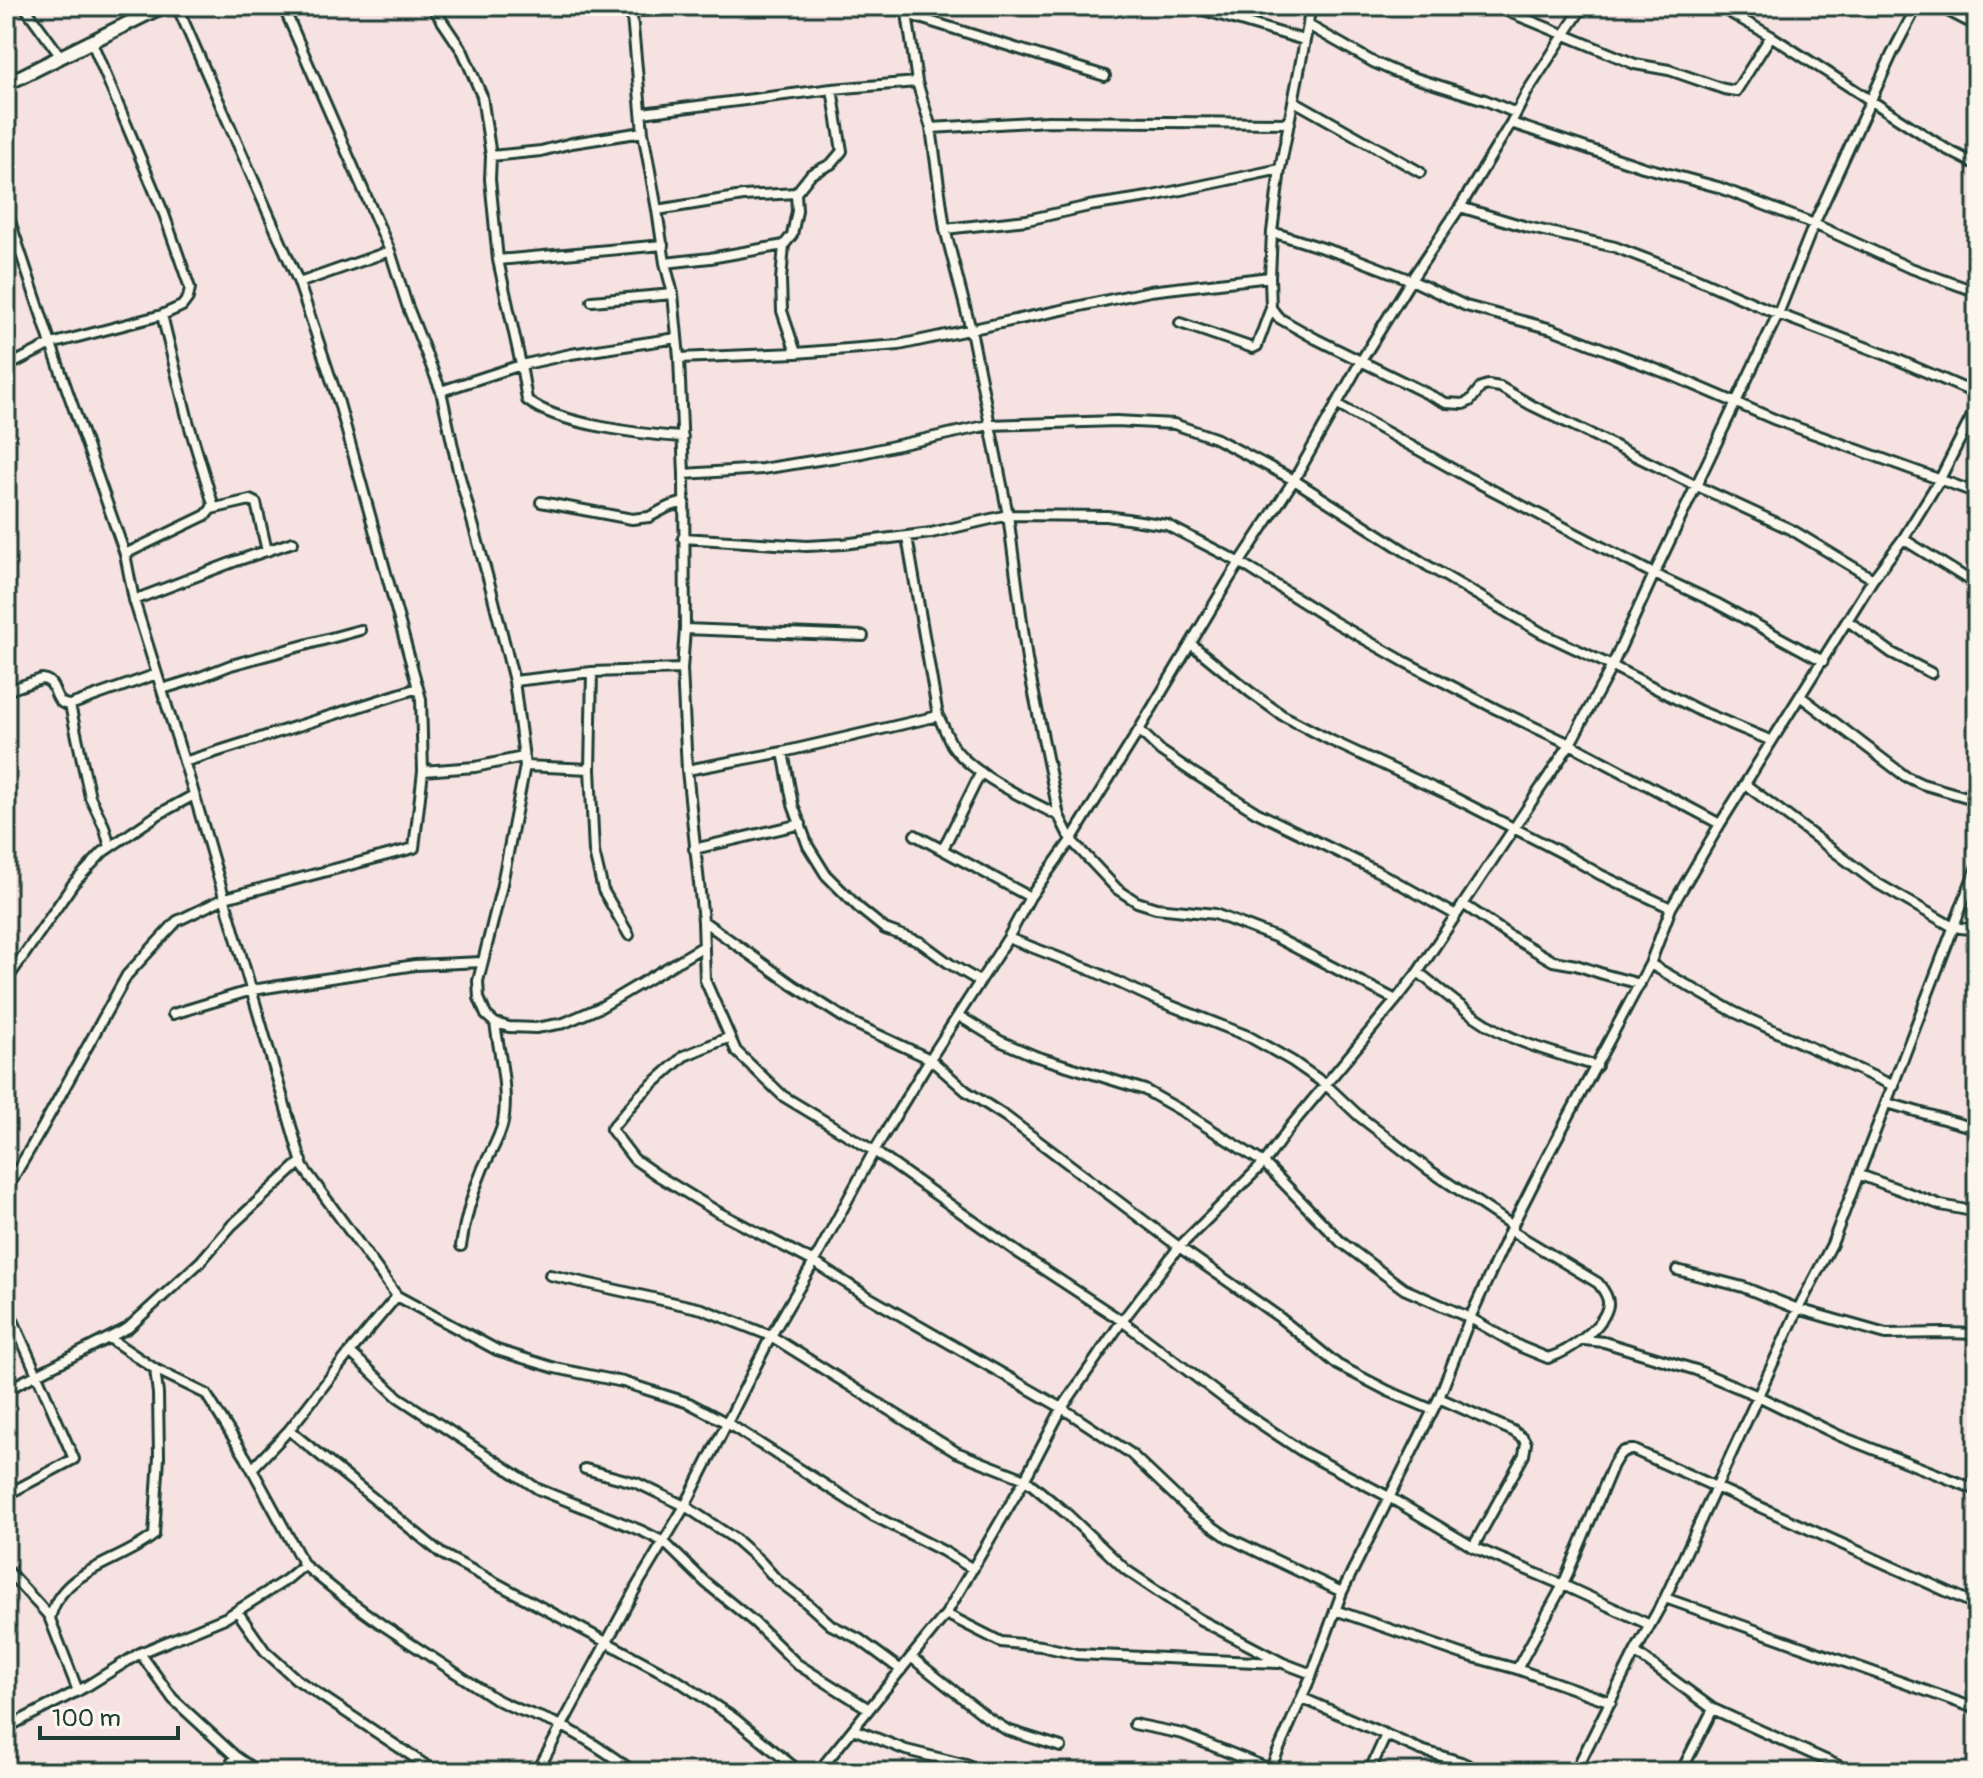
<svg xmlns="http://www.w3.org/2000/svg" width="1983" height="1778" font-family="Pangolin,sans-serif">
<rect width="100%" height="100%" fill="#f6e2e0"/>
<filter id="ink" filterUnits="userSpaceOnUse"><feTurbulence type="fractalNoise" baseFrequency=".0125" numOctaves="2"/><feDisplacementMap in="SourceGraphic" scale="16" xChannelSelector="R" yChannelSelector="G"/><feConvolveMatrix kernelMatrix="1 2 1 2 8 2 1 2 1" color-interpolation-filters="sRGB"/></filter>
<g filter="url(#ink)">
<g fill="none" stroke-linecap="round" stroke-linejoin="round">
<defs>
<path id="street" d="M24,6L61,57
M283,6L390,251L407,305L441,391L458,470L491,589L514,681L592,672L682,669
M432,6L463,52L482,96L491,156L490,179L498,260L521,365L527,400C556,424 644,435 683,437
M631,6L643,132L657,210L665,263L673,294L679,358L684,474L685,629L682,669L687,770L703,921L793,985L849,1021L930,1059L966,1091L1005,1116L1179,1247L1279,1317L1338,1365L1388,1391L1433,1410
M906,6L917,82L931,128L945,229L971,330L1008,515L1027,660L1059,816L1071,840L1117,889L1137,902L1156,908L1215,914L1275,937L1396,1000
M1190,6L1304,40
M1310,6L1308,25L1280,169L1272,232L1270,277L1271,308L1279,318L1316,339L1446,403L1463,404L1470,401L1481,387L1488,385L1500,387L1531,405L1697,486L1792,530L1873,579
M1495,6L1635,64L1669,70L1724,89L1736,91L1771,36
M1718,6L1771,36L1946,149L1977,165
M1938,6L1977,26
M631,11L797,6
M907,14L1105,76
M1308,25L1373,62L1396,72L1485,100L1516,113
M1294,101L1420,172
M642,113L832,89L917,82
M1511,123L1643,167L1718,187L1814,224L1908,267L1977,292
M931,128L1048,121L1290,123
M491,156L541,151L572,143L643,132
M1460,207L1527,227L1615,247L1693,277L1778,314L1889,356L1977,394
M6,209L51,344L125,554L134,600L192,787L303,1167L397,1296L497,1350L555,1368L623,1382L689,1403L727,1423L874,1516L943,1551L973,1569
M657,210L743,196L796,193
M945,229L1027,220L1089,206L1148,197L1280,169
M1272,232L1351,257L1411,280L1466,306L1552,329L1676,377L1776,420L1977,493
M498,260L663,245
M665,263L710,258L784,245
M299,283L390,251
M592,301L673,294
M162,315L188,421L213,504L211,509
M1180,323L1253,348L1257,346L1271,308
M796,353L782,311L781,280L784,245L792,235L797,211L796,193L811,174L831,164L842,151L832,89
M679,358L796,353L899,345L1150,291L1270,277
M6,367L51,344L162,315L182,306L188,298L190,288L164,214L91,40
M441,391L521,365L571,354L677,338
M1336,404L1467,477L1654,574L1716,603L1823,661
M684,474L762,469L862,453L989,425L1116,421L1174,424L1215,438L1294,480L1428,566L1542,633L1612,666L1700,711L1772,741
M541,502L632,519L649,517L668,507L684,502
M907,537L938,716
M683,538L807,546L843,544L931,533L1008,515L1107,516L1167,525L1241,563L1331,620L1405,662L1496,709L1570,744L1720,824
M1903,539L1977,585
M125,554L206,515L211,509L250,500L256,503L267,551
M134,600L236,561L293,542
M1848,621L1892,653L1931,673
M685,629L863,636
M1191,644L1250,692L1282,715L1332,741L1455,798L1566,855L1601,875L1671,908
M592,672L590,769L594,852L603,890L629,935
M514,681L525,766L501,889L478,981L479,998L486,1015L495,1023L509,1027L536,1028L564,1023L601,1007L704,946
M162,689L195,679L231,665L360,630
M6,691L41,679C60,680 50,704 70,705L157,674
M1800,696L1905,776L1922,784L1977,800
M70,705L90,797L104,826L110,847
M1139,730L1161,751L1195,774L1256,812L1375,870L1456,915
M783,752L793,805L808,846L826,875L859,908L885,929L920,942L950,964L979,981
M184,762L418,688
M525,766L590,769
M687,770L783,752L938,716C943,725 947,736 952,745C972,775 1027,799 1059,816
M423,771L475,767L523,757
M1746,785L1875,882L1953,927L1977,930
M6,815V849
M915,835L1030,897
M694,849L801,824
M943,849L981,772
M1463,904L1510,936L1553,961L1576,965L1603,974L1640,984
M703,921L705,980L736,1051L783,1096L874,1151L1020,1254L1122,1321L1237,1408L1303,1452L1389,1497L1473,1547L1563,1585L1650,1625
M1008,938L1091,970L1159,1001L1248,1036L1292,1061L1325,1084L1359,1116L1429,1170L1513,1226
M1650,964L1734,1012L1894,1086
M1418,972C1450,997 1481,1026 1520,1041C1545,1051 1571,1058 1597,1066
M6,981L73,884L103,852L159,814L194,795
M173,1014L252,990L415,965L482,962
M959,1016L1000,1041L1035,1056L1145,1090L1182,1111L1264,1163L1341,1242L1404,1289L1470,1318L1521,1347L1548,1358C1568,1352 1604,1328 1608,1305C1609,1297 1603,1289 1598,1283L1510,1230
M730,1037L684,1056L639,1096L611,1129L634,1159L657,1175L718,1212L814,1262L865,1295L1062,1408L1130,1453L1193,1513L1229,1538L1342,1592
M1887,1103L1964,1125L1977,1127
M1860,1175L1941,1205L1977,1212
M6,1190L40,1132L127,975L177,921L225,898L414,848L423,771L421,699L339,403L299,283L177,6
M461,1246C465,1218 472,1194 483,1168C490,1153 500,1138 503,1122C509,1093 499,1052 495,1023
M1677,1270L1743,1287L1798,1309L1886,1334L1945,1333L1977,1334
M550,1275L702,1309L771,1336L956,1452L1025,1479L1067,1514L1126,1570L1199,1619L1283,1663L1312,1674
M397,1296L350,1352L398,1397L538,1489L642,1531L664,1542L705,1582L754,1622L797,1664L869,1709
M6,1304L74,1459L6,1495
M1584,1340L1604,1342L1696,1370L1758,1396L1840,1436L1977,1490
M6,1390L128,1328L200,1262L232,1225L302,1161
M1439,1398L1513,1431L1523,1438L1526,1443L1524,1455L1473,1547
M289,1430L442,1554L677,1680L734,1718L800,1772
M252,1469L289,1430L350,1352
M585,1469L637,1483L685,1506L735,1539L760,1561L776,1579L801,1598L831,1625L859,1639L901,1670
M304,1565L345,1598L381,1624L494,1698C516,1711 541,1716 564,1727C589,1740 612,1756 634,1772
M6,1569L50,1617
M1665,1598L1977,1709
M1335,1610L1462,1654L1517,1669L1611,1702
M237,1611L265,1651L296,1679L436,1772
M946,1614L1001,1642L1041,1646L1076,1654L1278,1663
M1635,1652L1713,1709L1852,1772
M140,1653L173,1699L235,1756L258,1772
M911,1657L988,1718L1007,1730L1061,1747
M1517,1669L1563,1585L1613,1465C1619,1455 1621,1449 1634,1450L1977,1605
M78,1691L50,1619C60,1569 121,1563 154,1535L159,1457L158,1394L155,1369
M1302,1698L1421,1750L1461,1762L1483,1772
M1134,1724L1183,1734L1270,1769
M6,1728L87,1686L140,1653L227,1617L286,1580L304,1565L246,1458L206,1394L155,1369L109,1338
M853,1729L906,1750L970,1766L986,1772
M224,1772L236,1757
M537,1772L638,1584L685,1506L771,1336L814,1262L874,1151L930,1059L1008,938L1030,897L1071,840L1139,730L1231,576L1294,480L1361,361L1411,280L1460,207L1511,123L1527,92L1583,6
M818,1772L946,1614L1025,1479L1062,1408L1122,1321L1179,1247L1264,1163L1290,1127L1396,1000L1418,972L1570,744L1612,666L1654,574L1778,314L1814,224L1892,54L1917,6
M1269,1772L1312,1674L1342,1592L1439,1398L1470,1318L1510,1230L1547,1157L1650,964L1671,908L1720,824L1873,579L1903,539L1940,479L1977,406
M1369,1772L1386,1735
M1575,1772L1635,1652L1665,1598L1798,1309L1832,1244L1977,866
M1681,1772L1713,1709"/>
<path id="secondary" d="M6,84L163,6"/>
</defs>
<use href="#street" stroke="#1f3d34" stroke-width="14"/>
<use href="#secondary" stroke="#1f3d34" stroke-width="18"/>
<use href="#street" stroke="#fbf7ec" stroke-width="8"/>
<use href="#secondary" stroke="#fbf7ec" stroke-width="12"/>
</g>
</g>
<rect width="1983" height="1778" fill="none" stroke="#fbf7ec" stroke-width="32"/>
<rect x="16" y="16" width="1951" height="1746" fill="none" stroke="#1f3d34" stroke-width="3" filter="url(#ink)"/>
<path d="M40 1726v12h138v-12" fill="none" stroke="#1f3d34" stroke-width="4"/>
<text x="52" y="1726" font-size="24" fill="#1f3d34" stroke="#fbf7ec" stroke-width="6" paint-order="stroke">100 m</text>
</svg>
